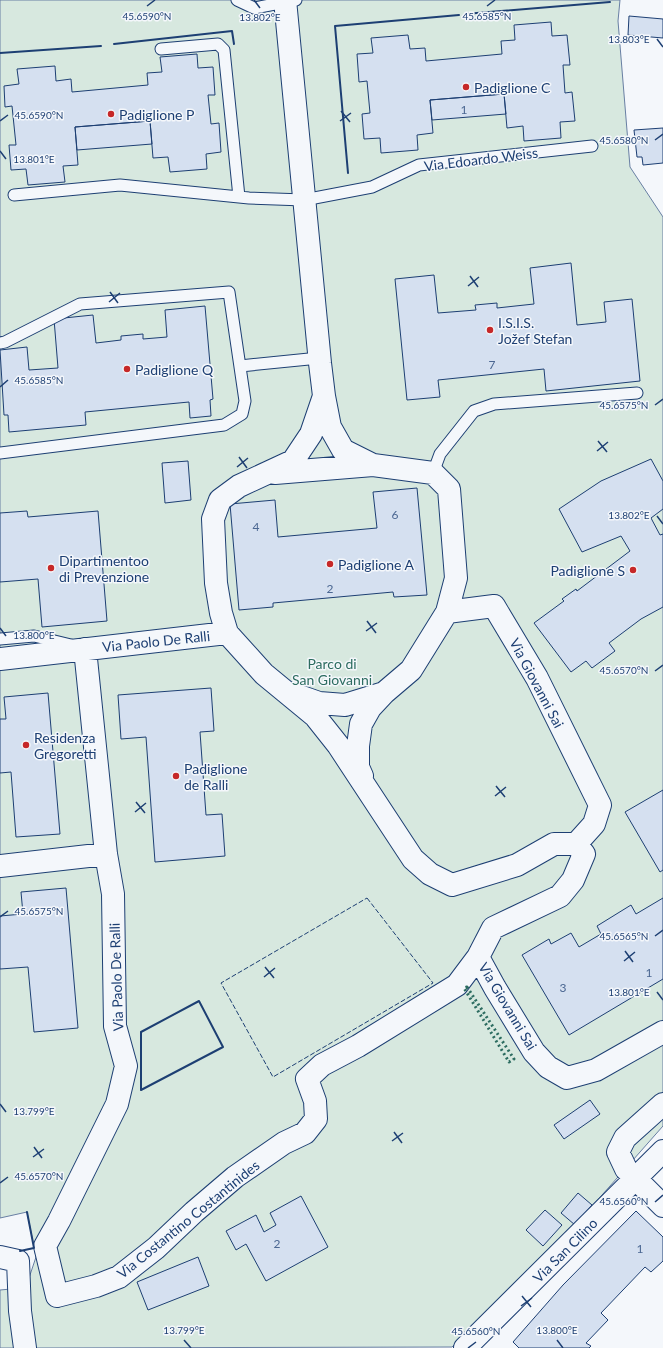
<svg xmlns="http://www.w3.org/2000/svg" width="663" height="1348" font-family="Lato,sans-serif">
<rect width="100%" height="100%" fill="#f4f7fb"/>
<path fill="#d7e8df" stroke="#687fa3" d="M0,0H620L618,21L630,167L663,217V1126L572,1229L452,1347L32,1348L25,1290L36,1257L27,1212L0,1218Z
M11,1289L18,1348H0V1290Z"/>
<path fill="#d5e0f0" stroke="#1d3f73" d="M629,16L663,19V38L628,35Z
M551,22L552,36L567,35L570,65H563L565,93L572,92L575,121L560,122L561,138L524,141L523,126L507,128L504,94L430,100L433,133L417,135L418,150L381,153L380,138L364,139L362,114L370,113L367,81L359,82L357,54L373,53L371,38L408,35L410,49L425,48L426,61L502,54L501,41L515,40L514,25Z
M197,54L198,68L213,67L215,95H208L211,124L219,123L221,152L206,154L207,169L170,172L168,157L153,158L150,121L75,127L78,165L63,166L65,182L28,185L26,169L11,170L9,145H16L12,106L5,107L4,86L19,84L17,69L55,66L56,81L71,79L72,92L148,85L147,73L162,72L160,57Z
M504,94L506,114L432,120L430,100Z
M150,121L152,144L77,150L75,127Z
M663,128V163L643,165L642,157H637L634,130Z
M571,263L577,325L606,322L604,302L632,299L640,381L546,391L544,369L438,380L440,397L407,400L395,279L434,275L438,313L476,310L475,305L497,303V308L534,304L530,268Z
M205,306L213,399L210,400L211,416L190,418L189,402L85,412L86,425L9,432L8,415H4L0,350L27,347L29,370L58,368L54,319L93,315L96,343L121,340V336L143,334V339L167,337L165,310Z
M651,459L663,481V509L651,518L660,535L663,534V607L641,619L609,643L615,651L592,668L586,661L571,672L534,623L564,601L562,599L576,589L577,591L630,551L621,536L582,552L559,509L601,481Z
M188,461L191,500L165,503L162,463Z
M417,488L427,595L394,597L393,592L273,603V607L239,610L230,504L275,500L278,537L377,528L373,492Z
M27,511L28,517L98,511L107,621L42,627L38,579L0,582V513Z
M211,688L214,731L200,732L206,815L222,814L225,856L155,862L146,737L121,739L118,695Z
M48,693L60,834L16,837L11,772L0,773V719H6L4,697Z
M663,790V870L660,872L625,812Z
M66,888L78,1028L34,1032L28,967L0,969V916L23,914L21,892Z
M663,898V979L569,1035L522,955L549,939L551,944L571,933L579,947L601,934L597,926L631,905L636,914Z
M590,1100L600,1114L564,1139L554,1125Z
M578,1193L592,1205L575,1225L561,1213Z
M301,1196L328,1247L266,1281L246,1244L236,1250L226,1231L256,1215L264,1232L276,1225L270,1213Z
M545,1210L562,1225L543,1246L526,1230Z
M636,1211L663,1237V1261L651,1272L645,1267L601,1313L608,1320L586,1343L591,1346L589,1348H519L513,1342L563,1285Z
M198,1257L209,1286L148,1310L137,1282Z"/>
<g fill="none" stroke-linecap="round" stroke-linejoin="round">
<defs>
<path id="lane" d="M237,0L254,8L296,0
M161,49L218,44L224,50L239,197
M14,195L120,185L249,198L304,200L372,187L419,165L592,146
M0,343L5,342L80,304L229,292L245,401L242,414L224,425L0,453
M240,366L319,358
M433,473L440,454L474,411L494,404L637,393
M0,639L34,636L71,645"/>
<path id="street" d="M285,0L320,363L324,396L330,427L343,450L373,465L433,473L449,489L456,578L447,612L411,670L384,693L370,708L361,724L358,746V767L362,776
M324,396L311,434L293,461L239,486L220,500L213,519L216,583L221,613L227,633L264,674L315,716L338,745L413,859L430,874L452,885L517,865L554,844H576L594,824L600,805L537,678L494,606L447,612
M275,473L373,465
M85,649L106,854L113,894L115,1026L126,1066L117,1104L59,1221L45,1246L57,1296L96,1286L119,1277L156,1248L194,1212L235,1177L284,1143L305,1133L316,1119L315,1101L307,1079L322,1065L358,1046L457,985L478,957
M0,659L227,633
M296,695L319,703L345,705L384,693
M576,844L584,854L573,880L560,896L493,928L478,957L495,988L534,1052L548,1067L567,1078L596,1070L663,1032
M0,866L106,854
M663,1104L625,1138L618,1152L626,1169L663,1206
M0,1257L18,1261L20,1311L25,1348
M465,1348L663,1151"/>
</defs>
<use href="#lane" stroke="#1d3f73" stroke-width="13"/>
<use href="#street" stroke="#1d3f73" stroke-width="24"/>
<use href="#lane" stroke="#f4f7fb" stroke-width="11"/>
<use href="#street" stroke="#f4f7fb" stroke-width="22"/>
<path stroke="#2c6c60" stroke-width="3" stroke-dasharray="2 3" stroke-linecap="butt" d="M467,987L514,1059L509,1062L464,988Z"/>
<path stroke="#1d3f73" stroke-width="1" stroke-dasharray="5 2" stroke-linecap="butt" d="M367,898L433,983L273,1077L221,983Z"/>
<path stroke="#1d3f73" stroke-width="2" d="M465,14L610,2
M114,44L232,31L234,44
M0,53L101,46
M348,173L335,26L459,15
M199,1001L223,1047L141,1090V1032Z
M20,1251L34,1248L27,1212"/>
</g>
<path fill="none" stroke="#1d3f73" stroke-width="1.5" d="M254,0L260,8M147,6L155,0M487,6L495,0M657,39L663,47M341,111L350,122M0,121L8,115M340,121L351,113M655,140L663,134M0,151L6,159M470,276L478,287M468,286L479,277M110,292L118,303M109,302L120,293M0,387L8,380M655,405L663,399M598,441L607,452M597,451L608,442M239,457L247,468M237,467L248,458M657,516L663,524M367,621L376,633M0,628L6,636M366,631L377,623M655,671L663,665M496,786L505,797M495,796L506,787M136,802L145,813M135,812L146,803M0,917L8,911M655,936L663,930M625,951L633,962M624,961L635,952M265,967L274,978M264,977L275,968M657,992L663,1000M0,1104L6,1112M394,1132L402,1143M392,1141L403,1133M34,1147L42,1158M33,1157L44,1149M0,1183L8,1177M655,1202L663,1195M522,1296L531,1307M521,1306L532,1298M184,1340L191,1348M557,1340L563,1348M468,1348L476,1342"/>
<g fill="#c62828" stroke="#f4f7fb" stroke-width="1.5">
<circle cx="466" cy="87" r="4"/>
<circle cx="111" cy="114" r="4"/>
<circle cx="490" cy="330" r="4"/>
<circle cx="127" cy="369" r="4"/>
<circle cx="330" cy="564" r="4"/>
<circle cx="51" cy="568" r="4"/>
<circle cx="633" cy="570" r="4"/>
<circle cx="26" cy="745" r="4"/>
<circle cx="176" cy="776" r="4"/>
</g>
<g text-anchor="middle" dominant-baseline="central" stroke-width="3" stroke-linejoin="round" paint-order="stroke">
<g font-size="12" fill="#4b6792">
<text x="464" y="109">1</text>
<text x="492" y="364">7</text>
<text x="395" y="514">6</text>
<text x="256" y="526">4</text>
<text x="330" y="588">2</text>
<text x="649" y="972">1</text>
<text x="563" y="987">3</text>
<text x="277" y="1243">2</text>
<text x="640" y="1248">1</text>
</g>
<g font-size="14" fill="#1d3f73" stroke="#f4f7fb" text-anchor="start">
<text x="474" y="87">Padiglione C</text>
<text x="119" y="114">Padiglione P</text>
<text x="498" y="322">I.S.I.S.<tspan x="498" dy="16">Jožef Stefan</tspan></text>
<text x="135" y="369">Padiglione Q</text>
<text x="59" y="560">Dipartimentoo<tspan x="59" dy="16">di Prevenzione</tspan></text>
<text x="338" y="564">Padiglione A</text>
<text x="625" y="570" text-anchor="end">Padiglione S</text>
<text x="34" y="737">Residenza<tspan x="34" dy="16">Gregoretti</tspan></text>
<text x="184" y="768">Padiglione<tspan x="184" dy="16">de Ralli</tspan></text>
</g>
<g font-size="14" fill="#1d3f73" stroke="#f4f7fb">
<text transform="translate(481 159) rotate(-7)">Via Edoardo Weiss</text>
<text transform="translate(156 641) rotate(-6)">Via Paolo De Ralli</text>
<text transform="translate(537 683) rotate(62)">Via Giovanni Sai</text>
<text transform="translate(116 977) rotate(-92)">Via Paolo De Ralli</text>
<text transform="translate(508 1006) rotate(59)">Via Giovanni Sai</text>
<text transform="translate(188 1219) rotate(-39)">Via Costantino Costantinides</text>
<text transform="translate(565 1250) rotate(-45)">Via San Cilino</text>
</g>
<g font-size="14" fill="#2c6c60" stroke="#f4f7fb">
<text x="332" y="663">Parco di<tspan x="332" dy="16">San Giovanni</tspan></text>
</g>
</g>
<g font-size="10" text-anchor="middle" fill="#1d3f73" stroke="#f4f7fb" stroke-width="3" stroke-linejoin="round" paint-order="stroke">
<text x="147" y="20">45.6590°N</text>
<text x="487" y="20">45.6585°N</text>
<text x="260" y="21">13.802°E</text>
<text x="629" y="43">13.803°E</text>
<text x="39" y="119">45.6590°N</text>
<text x="624" y="144">45.6580°N</text>
<text x="34" y="163">13.801°E</text>
<text x="39" y="384">45.6585°N</text>
<text x="624" y="409">45.6575°N</text>
<text x="629" y="519">13.802°E</text>
<text x="34" y="639">13.800°E</text>
<text x="624" y="674">45.6570°N</text>
<text x="39" y="915">45.6575°N</text>
<text x="624" y="940">45.6565°N</text>
<text x="629" y="996">13.801°E</text>
<text x="34" y="1115">13.799°E</text>
<text x="39" y="1180">45.6570°N</text>
<text x="624" y="1205">45.6560°N</text>
<text x="184" y="1334">13.799°E</text>
<text x="557" y="1334">13.800°E</text>
<text x="476" y="1335">45.6560°N</text>
</g>
</svg>
